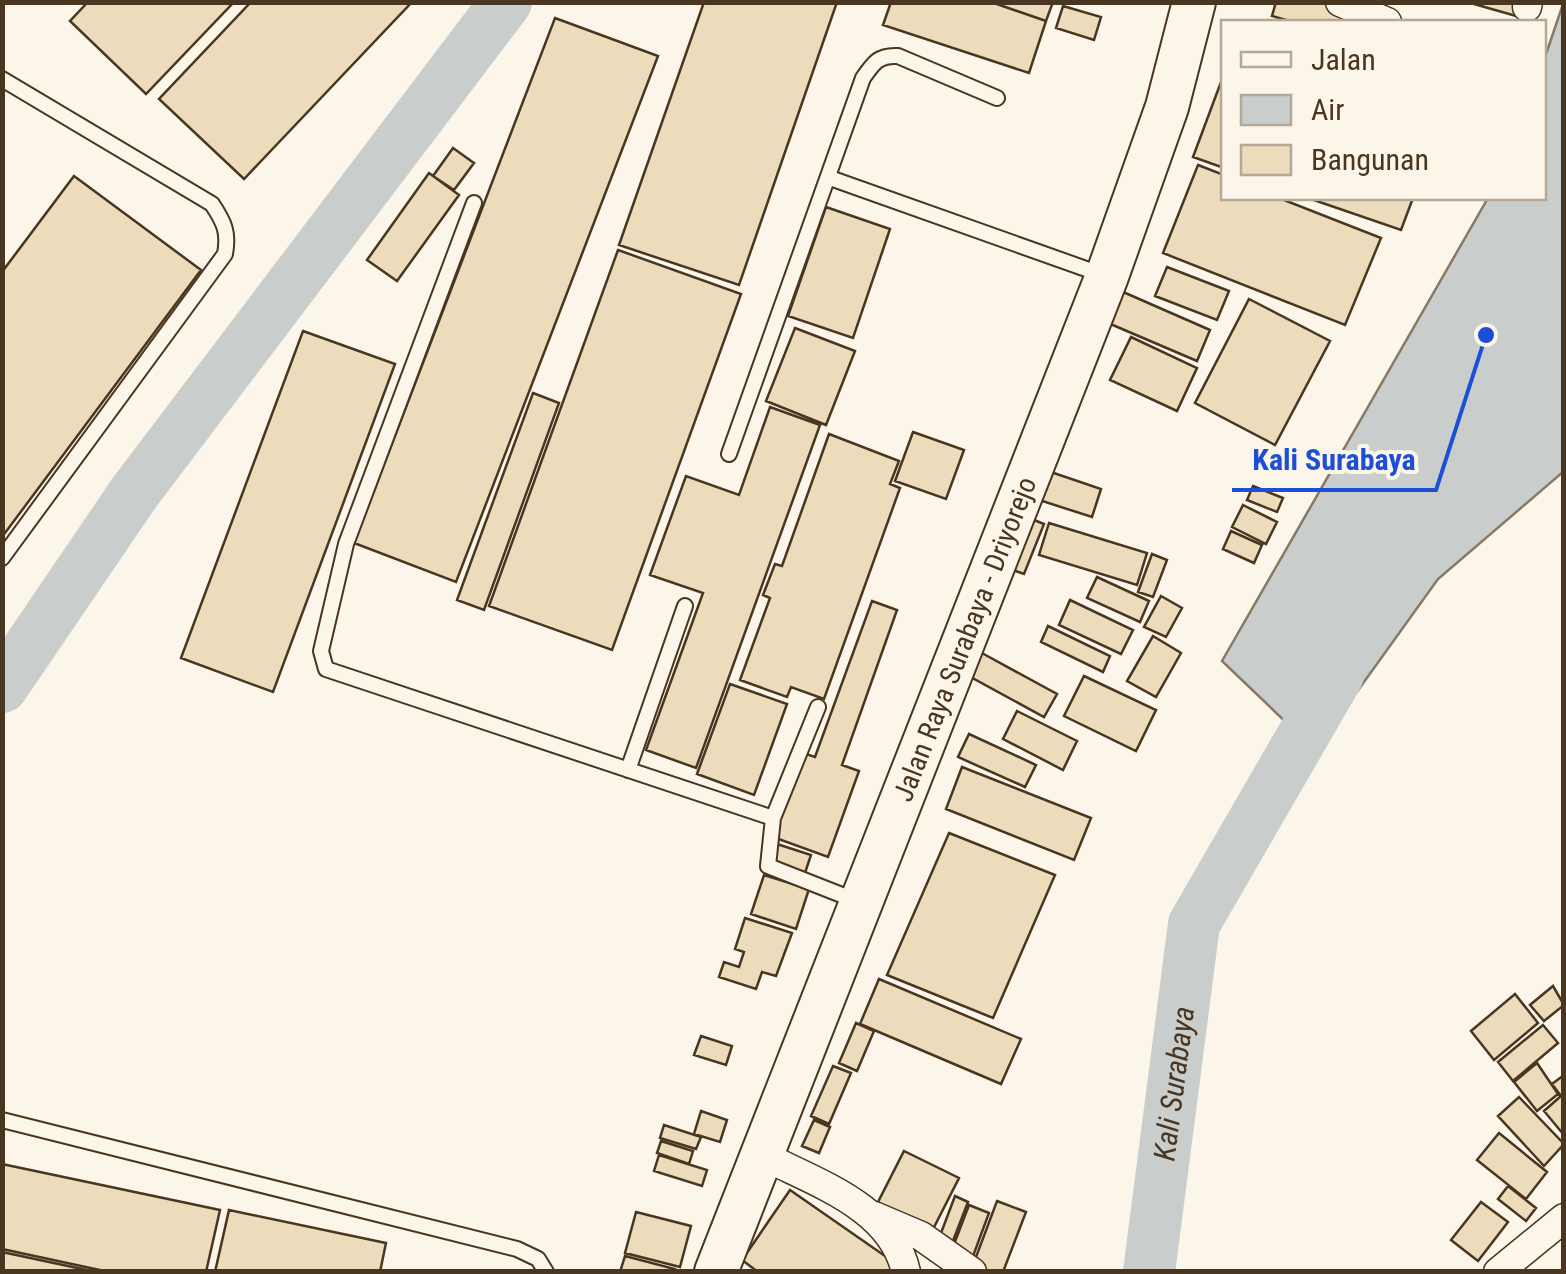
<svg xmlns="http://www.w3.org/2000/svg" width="1566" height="1274" font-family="'Roboto Condensed',sans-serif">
<rect width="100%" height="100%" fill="#fbf6e9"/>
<path fill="#c9cecd" stroke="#887966" stroke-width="2.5" d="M1563,4V472L1438,579L1315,750L1222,661L1488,198H1544V60Z"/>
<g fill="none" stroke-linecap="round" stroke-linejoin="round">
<g stroke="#c9cecd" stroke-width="52">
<path d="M2,687L134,493L506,2"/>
<path id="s1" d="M1149,1272L1194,924L1338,675"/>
</g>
</g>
<path fill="#ecdcbc" stroke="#4a3520" stroke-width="2.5" d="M88,2H234L146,94L70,21Z
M251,2H412L244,179L159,99Z
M704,2H837L739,285L619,245Z
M891,2H991L1046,21L1029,73L883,25Z
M991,2H1053L1046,21Z
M1276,2H1322L1344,9L1340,22H1293L1272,16Z
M1467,2H1520L1516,16Z
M1063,6L1101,17L1094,40L1056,28Z
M555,18L658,56L456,582L354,543Z
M1224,74V168L1193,157Z
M453,148L474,163L454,190L433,176Z
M1198,165L1224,175V198H1279L1381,238L1345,325L1163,253Z
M429,173L459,195L397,281L367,260Z
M74,176L201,270L2,537V272Z
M1308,198H1413L1401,230Z
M826,207L890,229L853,338L788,316Z
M618,250L741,294L612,650L489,606Z
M1167,267L1229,291L1217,320L1155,296Z
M1114,288L1210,330L1197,361L1101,320Z
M1249,299L1330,341L1275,445L1195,403Z
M795,328L855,351L826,425L766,401Z
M303,331L395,364L273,692L181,658Z
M1131,337L1197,368L1177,411L1110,380Z
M533,393L559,403L484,610L457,600Z
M770,407L820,425L696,768L646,750L703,593L650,575L686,476L739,495Z
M913,432L964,450L946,499L895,481Z
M829,434L899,461L890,484L900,488L824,699L791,687L787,697L740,680L770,598L763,595L775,564L782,566Z
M1045,470L1101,489L1092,517L1036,499Z
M1253,486L1283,498L1277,512L1247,500Z
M1243,505L1277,522L1266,544L1232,527Z
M1034,520L1044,524L1024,574L1013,570Z
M1049,523L1147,553L1137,585L1039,555Z
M1231,531L1262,545L1254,563L1223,549Z
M1152,554L1167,560L1153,597L1138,592Z
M1097,577L1149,601L1140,622L1087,598Z
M1161,596L1182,608L1166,637L1144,627Z
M1070,600L1133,630L1121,654L1059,625Z
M872,601L897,610L842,765L859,771L828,857L773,837L803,753L815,757Z
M1048,626L1110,656L1103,672L1041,642Z
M1153,636L1181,653L1156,697L1127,681Z
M980,652L1057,694L1044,717L967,675Z
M1084,676L1156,710L1136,751L1064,716Z
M730,684L787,704L754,795L697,774Z
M1017,711L1077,741L1063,770L1003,739Z
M969,734L1036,765L1025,787L958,757Z
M962,767L1091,818L1074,860L946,809Z
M949,833L1055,875L993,1018L887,975Z
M777,844L811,855L803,879L770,868Z
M764,875L809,889L796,929L751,914Z
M745,918L792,933L776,976L762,972L756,989L719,977L724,962L739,967L744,952L735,949Z
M879,979L1021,1039L1001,1084L860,1024Z
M1553,986L1564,1005L1544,1021L1530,1005Z
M1515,994L1538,1023L1494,1060L1471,1031Z
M856,1023L874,1031L857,1071L839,1063Z
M1543,1025L1558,1043L1513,1081L1498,1062Z
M701,1036L732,1046L726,1065L694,1055Z
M1537,1063L1558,1094L1537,1111L1514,1082Z
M833,1066L851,1073L829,1124L811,1116Z
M1564,1075V1135L1544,1111L1561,1096L1552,1084Z
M1519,1097L1564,1144L1544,1166L1498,1116Z
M701,1111L727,1120L720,1142L694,1134Z
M814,1120L830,1127L819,1153L802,1146Z
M664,1125L701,1137L696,1149L660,1138Z
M1499,1133L1547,1172L1526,1199L1477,1160Z
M661,1141L693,1151L689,1164L657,1153Z
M904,1151L959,1178L930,1235L875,1208Z
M659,1155L707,1170L702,1186L654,1171Z
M2,1164L220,1210L206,1272H109L2,1249Z
M1508,1186L1536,1208L1526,1221L1498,1199Z
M790,1190L898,1265L893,1272H758L742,1260Z
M955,1196L968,1202L951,1246L938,1241Z
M997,1201L1026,1212L1003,1272H990L973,1265Z
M1481,1202L1508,1222L1478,1261L1451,1240Z
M969,1205L989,1213L972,1259L951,1252Z
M229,1210L386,1243L380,1272H215Z
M636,1212L691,1226L680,1267L625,1253Z
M2,1252L96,1272H2Z
M625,1256L675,1269L674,1272H620Z"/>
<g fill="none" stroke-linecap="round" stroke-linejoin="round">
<defs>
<path id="lane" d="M2,79L212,204C224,222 229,232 225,254L2,558
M830,178L1103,275
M474,203L346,544L321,651L326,669L773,818
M729,454L863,78C874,62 879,55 898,56L997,98
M818,707L773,818L768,866L857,901
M628,770L685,606
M2,1120L517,1249L538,1259L546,1272"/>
<path id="street" d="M1340,2L1387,22
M1527,7L1528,2
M764,1156C816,1183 892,1207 906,1272
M874,1216L921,1236L972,1272
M1498,1272L1564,1218"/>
<g id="primary">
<path id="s2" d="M716,1272L1107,276L1167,107L1194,2"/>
</g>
</defs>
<use href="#lane" stroke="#4a3520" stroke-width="18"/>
<use href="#street" stroke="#4a3520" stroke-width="31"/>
<use href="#primary" stroke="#4a3520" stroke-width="46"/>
<use href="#lane" stroke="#fbf6e9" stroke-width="14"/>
<use href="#street" stroke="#fbf6e9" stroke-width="28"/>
<use href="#primary" stroke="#fbf6e9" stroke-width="42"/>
</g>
<g text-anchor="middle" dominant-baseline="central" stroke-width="8" stroke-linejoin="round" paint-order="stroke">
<g font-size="28" fill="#4a3520" stroke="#fbf6e9">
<text stroke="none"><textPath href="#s2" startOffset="680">Jalan Raya Surabaya - Driyorejo</textPath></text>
</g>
<g font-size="30" font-style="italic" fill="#4a3520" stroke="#fbf6e9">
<text stroke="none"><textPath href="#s1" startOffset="190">Kali Surabaya</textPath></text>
</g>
</g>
<path fill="none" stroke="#1d4ed8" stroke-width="4" d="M1486 335L1436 490H1232"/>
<circle fill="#1d4ed8" stroke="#fbf6e9" stroke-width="4" cx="1486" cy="335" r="10"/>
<g font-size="30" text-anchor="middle" font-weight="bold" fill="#1d4ed8" stroke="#fbf6e9" stroke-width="8" stroke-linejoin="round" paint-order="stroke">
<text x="1334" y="470">Kali Surabaya</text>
</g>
<rect width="1566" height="1274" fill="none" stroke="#4a3520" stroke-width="10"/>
<rect x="1221" y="20" width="325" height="180" fill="#fbf6e9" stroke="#b4a999" stroke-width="2.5"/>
<rect x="1241" y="52" width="50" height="15" fill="#fbf6e9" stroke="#b4a999" stroke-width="2.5"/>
<text x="1311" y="70" font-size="30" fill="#4a3520">Jalan</text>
<rect x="1241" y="95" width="50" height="30" fill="#c9cecd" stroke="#b4a999" stroke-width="2.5"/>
<text x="1311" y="120" font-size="30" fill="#4a3520">Air</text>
<rect x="1241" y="145" width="50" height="30" fill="#ecdcbc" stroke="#b4a999" stroke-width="2.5"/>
<text x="1311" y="170" font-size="30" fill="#4a3520">Bangunan</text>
</svg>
